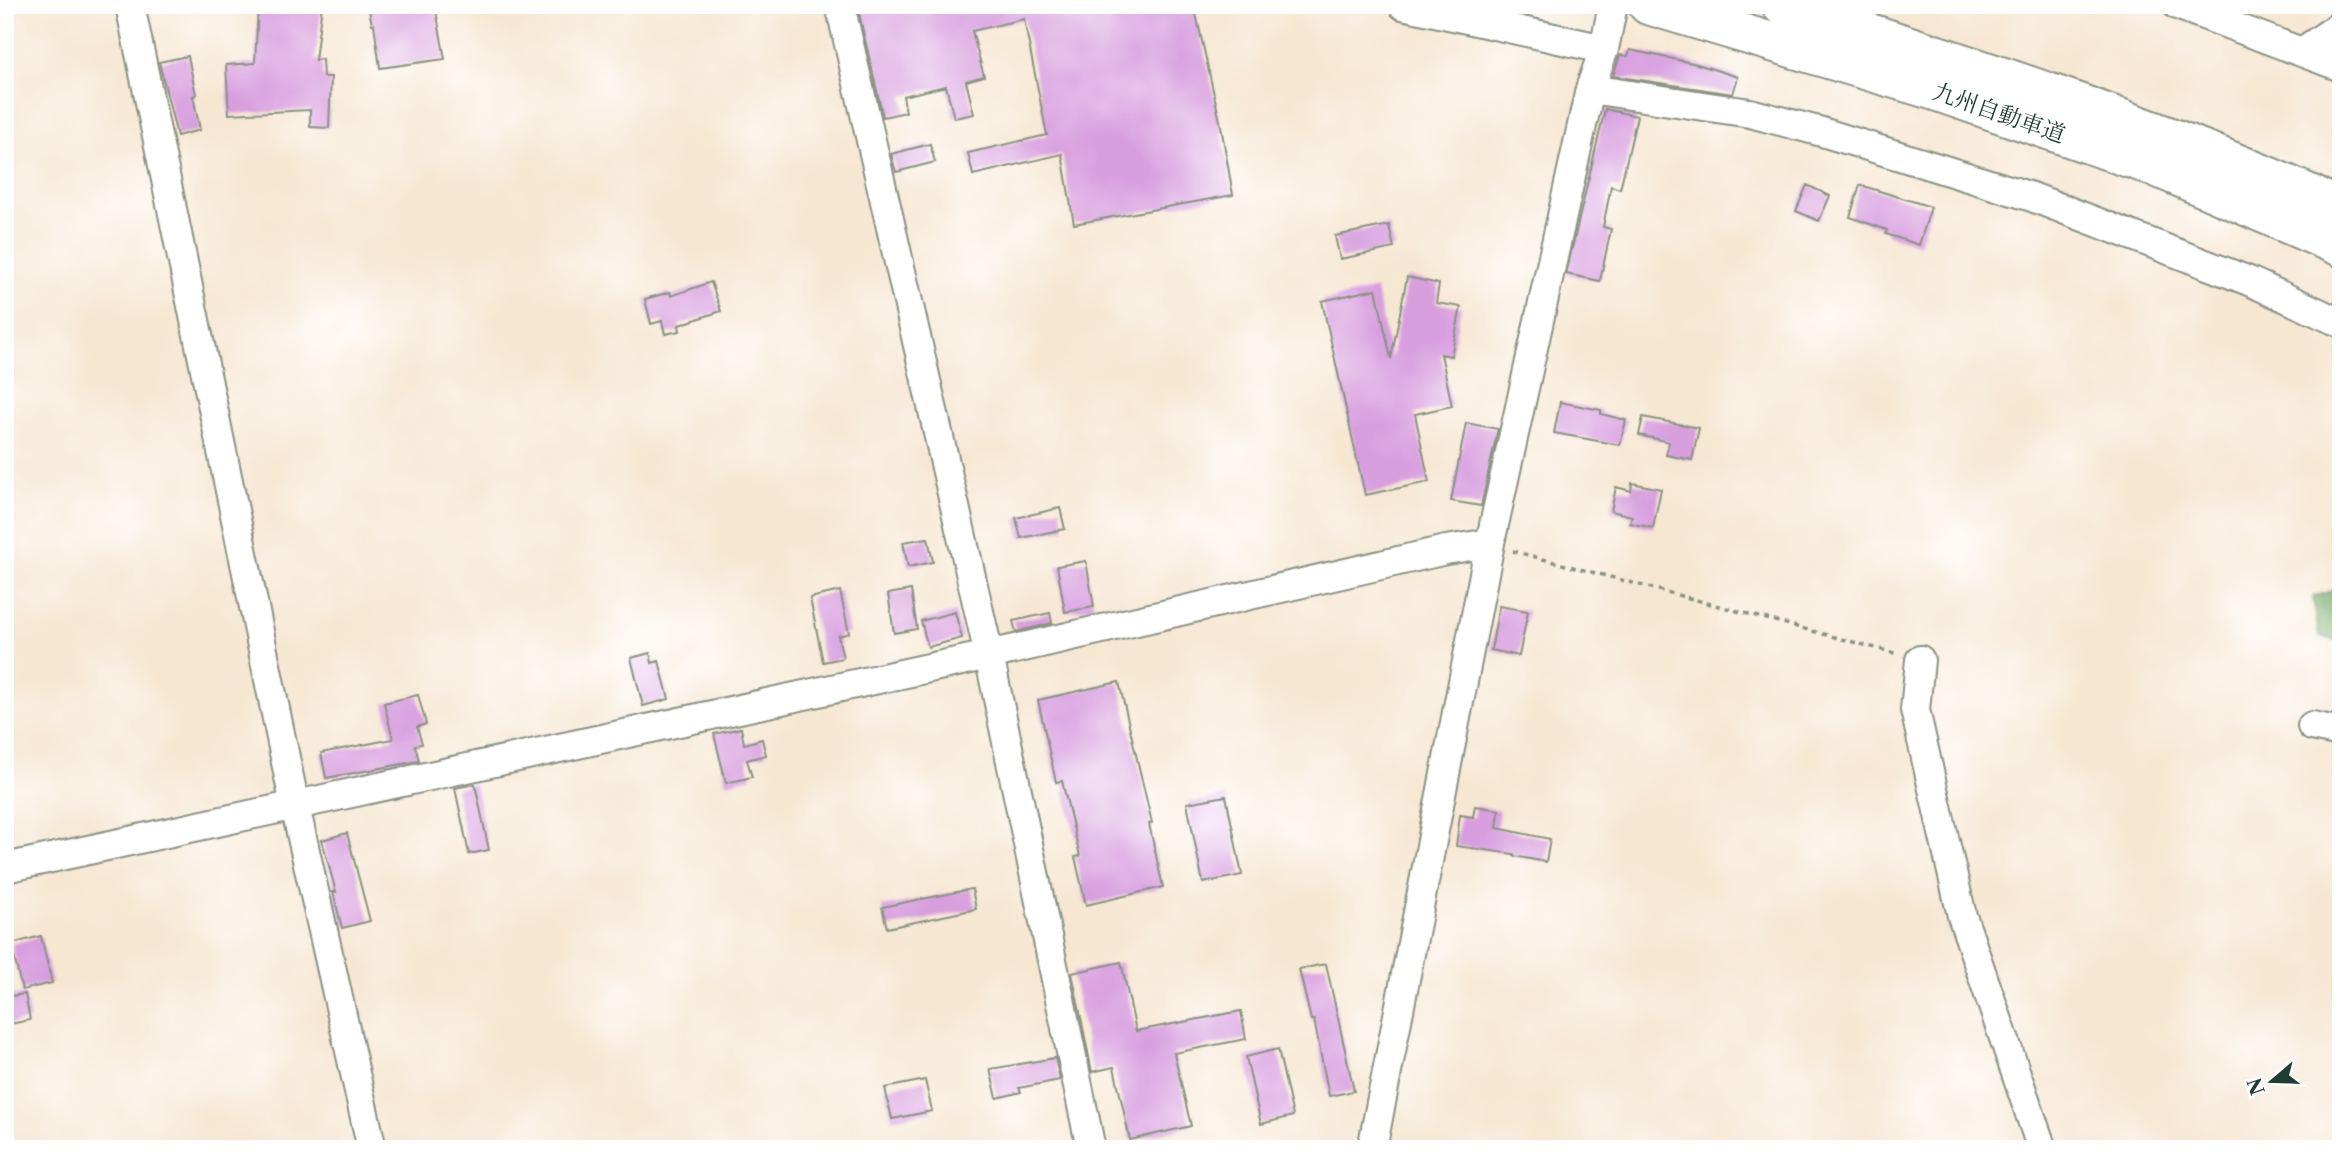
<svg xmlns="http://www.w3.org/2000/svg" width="2346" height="1154" font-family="'Libre Caslon Text','Noto Serif JP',serif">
<rect width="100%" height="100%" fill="#fff"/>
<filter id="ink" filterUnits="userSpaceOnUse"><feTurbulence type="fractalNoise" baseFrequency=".0143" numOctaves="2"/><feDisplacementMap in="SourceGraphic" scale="14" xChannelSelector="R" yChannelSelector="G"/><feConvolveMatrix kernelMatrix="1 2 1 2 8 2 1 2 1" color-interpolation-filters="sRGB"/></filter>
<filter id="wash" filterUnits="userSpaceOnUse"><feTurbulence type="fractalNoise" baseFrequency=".00686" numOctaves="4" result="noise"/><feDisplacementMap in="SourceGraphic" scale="28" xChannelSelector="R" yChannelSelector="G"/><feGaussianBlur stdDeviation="1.57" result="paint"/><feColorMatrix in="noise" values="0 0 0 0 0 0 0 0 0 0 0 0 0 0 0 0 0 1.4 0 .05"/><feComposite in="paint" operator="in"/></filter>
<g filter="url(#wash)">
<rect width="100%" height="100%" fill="#f6e7d2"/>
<path fill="#78ab66" stroke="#4c744d" stroke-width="2" d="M2341,588V642L2319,636L2313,597Z"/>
<g id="blocks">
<path fill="#d89fdf" d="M258,5H322L315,60L322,59L323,77H331L329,128L310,127V110L229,114L226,65L255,63Z
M368,5H435L445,59L380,68L374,24H372Z
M857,5H1194L1221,126L1233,195L1074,224L1062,154L973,175L968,153L1047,135L1024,19L972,31L984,76L966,81L974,114L954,118L946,86L903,96L906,112L883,117Z
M1630,50L1697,64L1738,77L1733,94L1613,76L1620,55L1628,56Z
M188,56L196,95L193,96L200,130L177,136L159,62Z
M1605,109L1637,116L1620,189L1611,186L1603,227L1611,229L1600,281L1566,274Z
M930,144L935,162L896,172L891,154Z
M1807,185L1830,196L1819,221L1796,211Z
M1860,185L1931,207L1919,245L1886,234L1887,230L1850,217Z
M1389,225L1394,248L1340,259L1335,236Z
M1407,277L1439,284L1436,303L1461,307L1451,356L1441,354L1452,406L1415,414L1429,482L1365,495L1322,301L1376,289L1391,359Z
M711,282L721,311L679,325L680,331L665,334L662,321L651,324L645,299L670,292L671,296Z
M1560,402L1601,410V414L1626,420L1620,445L1554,433Z
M1643,417L1699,428L1692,460L1666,455L1669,442L1639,435Z
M1466,423L1498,429L1481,506L1451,501Z
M1632,483L1661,489L1653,528L1630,523L1632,516L1611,511L1616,487L1631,491Z
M1060,508L1065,529L1021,538L1016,518Z
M928,538L933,562L908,567L903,542Z
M1086,561L1094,607L1065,612L1057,566Z
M911,590L917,629L894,633L888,594Z
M840,591L849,633L838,636L843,658L823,662L810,598Z
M1499,606L1528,611L1519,656L1491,650Z
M955,612L962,638L928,647L921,621Z
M1050,613L1052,623L1016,632L1013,621Z
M650,653L652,663L659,661L669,699L643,706L631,658Z
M1119,682L1152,823L1149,824L1163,887L1086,905L1075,857L1080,856L1062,781L1056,782L1038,700Z
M418,695L426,724L417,727L422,744L415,745L419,761L326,778L321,753L393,739L384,703Z
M741,728L744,744L762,739L766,755L747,760L752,777L726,783L714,734Z
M475,784L489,850L469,854L455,788Z
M1226,796L1242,875L1203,883L1187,803Z
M1475,806L1499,810L1497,828L1550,839L1546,862L1514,856V854L1456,846L1460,815L1473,817Z
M347,833L370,921L342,928L333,892H336L322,840Z
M972,889L976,909L887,928L882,907Z
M41,936L52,983L22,990L11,944Z
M1121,962L1136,1031L1241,1011L1246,1039L1174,1053L1191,1126L1130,1140L1114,1067L1092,1072L1072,973Z
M1326,964L1354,1091L1329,1096L1314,1020H1311L1299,969Z
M25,994L30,1020L5,1025V997Z
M1278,1049L1293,1116L1261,1124L1246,1057Z
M1055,1058L1060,1080L1019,1088L1021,1092L997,1098L990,1069Z
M925,1080L932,1111L892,1119L885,1088Z"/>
</g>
</g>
<g filter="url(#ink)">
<use href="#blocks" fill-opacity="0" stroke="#8a9283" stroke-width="2"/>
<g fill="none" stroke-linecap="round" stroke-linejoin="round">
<defs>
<path id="minor" d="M130,5L295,806L372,1149
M840,5L989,655L1091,1149
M1403,5L1604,49
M2177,5L2341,67
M2302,52L2341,25
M1590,89L1750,113L1822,132L2032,197L2249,281L2341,323
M1920,660L1915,710L1962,916L2042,1149
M2312,726L2341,732
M5,868L989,655L1446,550L1490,543
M1372,1149L1490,543L1590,89L1604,49L1613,5"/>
<path id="highway" d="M1648,5L1935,91L2158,168L2341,247
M1781,5C1970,64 2160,126 2341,208"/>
</defs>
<use href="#minor" stroke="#8a9283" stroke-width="32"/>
<use href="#highway" stroke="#8a9283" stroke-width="42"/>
<path stroke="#8a9283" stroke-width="3.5" stroke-dasharray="5 5" stroke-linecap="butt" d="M1513,551L1898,654"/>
<use href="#minor" stroke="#fff" stroke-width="28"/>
<use href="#highway" stroke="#fff" stroke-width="38"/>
</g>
</g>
<g text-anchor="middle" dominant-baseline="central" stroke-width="5" stroke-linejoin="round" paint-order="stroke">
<g font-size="23" fill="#1f3d34" stroke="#fff">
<text transform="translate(1999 113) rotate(19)">九州自動車道</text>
</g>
</g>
<rect width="2346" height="1154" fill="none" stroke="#fff" stroke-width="28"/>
<g transform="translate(2272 1081) rotate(251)" stroke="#ffffff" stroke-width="5" paint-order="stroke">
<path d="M0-5L12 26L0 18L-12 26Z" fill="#1f3d34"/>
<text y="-10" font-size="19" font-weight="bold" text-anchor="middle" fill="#1f3d34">N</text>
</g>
</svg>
